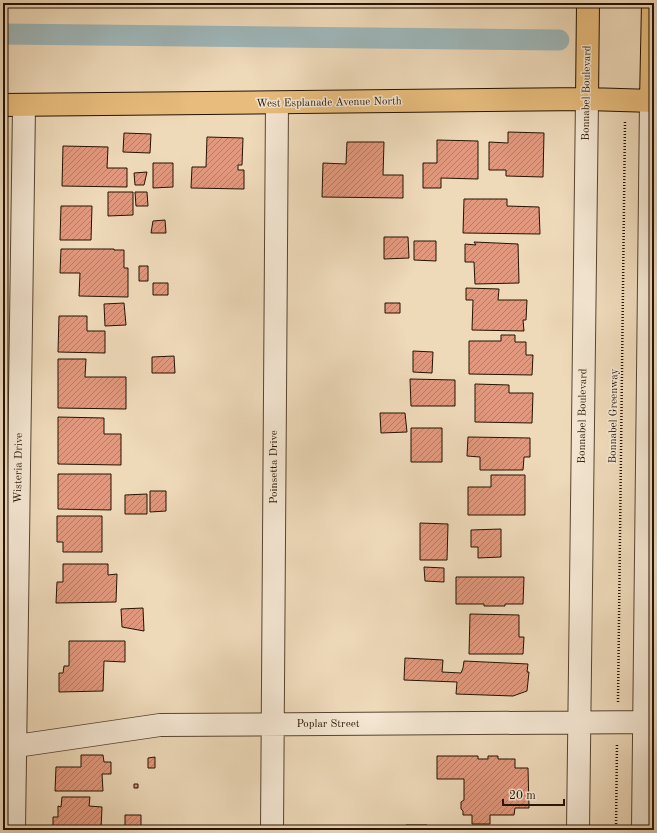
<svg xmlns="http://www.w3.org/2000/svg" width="657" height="833" font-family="'Old Standard TT',serif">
<defs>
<pattern id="building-hatch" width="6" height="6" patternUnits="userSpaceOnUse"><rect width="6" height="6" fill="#e1987e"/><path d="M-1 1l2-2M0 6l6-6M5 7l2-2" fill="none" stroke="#b67b65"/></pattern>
</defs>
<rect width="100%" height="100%" fill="#eed9b9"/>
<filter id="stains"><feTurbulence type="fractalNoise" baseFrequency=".005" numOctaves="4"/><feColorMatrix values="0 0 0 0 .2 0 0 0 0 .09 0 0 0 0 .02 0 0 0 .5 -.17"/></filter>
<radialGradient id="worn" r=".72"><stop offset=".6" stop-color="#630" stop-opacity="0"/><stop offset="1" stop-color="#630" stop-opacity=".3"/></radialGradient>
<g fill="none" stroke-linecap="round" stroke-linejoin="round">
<path stroke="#9eb7ba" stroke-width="21" d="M3,34L559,40"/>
</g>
<path fill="url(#building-hatch)" stroke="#251201" d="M508,132L544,133L543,177L506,176V170H489V142L508,143Z
M124,133L151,134L150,153L123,152Z
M207,137L243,138L242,165H238V170H244V189L191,188L192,167H206Z
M437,140L478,141V179L441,178V188H423V163H437Z
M347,142H384L383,175H403V198L322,197L323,163L346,164Z
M63,146L108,147L107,168H127V187L62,186Z
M153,163H173V187L153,188Z
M147,172L144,185H135L134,173Z
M108,192H133V215L108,216Z
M135,192H147L148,206H136Z
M464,199H507V206L539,207L540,234L463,233Z
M61,206H92L91,240H60Z
M165,220L166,233H151L153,221Z
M384,237H408L409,258L384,259Z
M414,241H436V261L414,260Z
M474,242L518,244L519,283L475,284L474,262H465V244L476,245Z
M61,249H114V250H124V268H128V297L79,296L80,273H60Z
M139,266H148V281H139Z
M153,283H168V295H153Z
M466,288L499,289L498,300H527L526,320H523L524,331L472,330L473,300H466Z
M124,303L126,325L105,326L104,304Z
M385,303H400V313H385Z
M59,316H87V331H105V353L58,352Z
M501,335H515V342H526V355H533L532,375L469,374V341H501Z
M413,351L433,352L432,373L413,372Z
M174,356L175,373H152V357Z
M58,359H86L85,377H126V409L58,408Z
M410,379L455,380V406H411Z
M475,384L509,385V393H533L532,423L475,422Z
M380,413H405L407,432L381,433Z
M58,417L104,418V434H121V465L58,464Z
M411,428H442V462H411Z
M468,437L530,438V457H524L523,470H480V457L467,456Z
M58,474H111V510L58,509Z
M491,475H525V515H468V487H491Z
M150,491H166V511L150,512Z
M147,494V514H125V495Z
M57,516H102V552H63V542H57Z
M420,523L448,524L447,560H420Z
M501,529V557L478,558V547H471V530Z
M63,564H108V575L117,574L116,602L56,603L57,582H63Z
M424,567L444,568V582L425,581Z
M456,577H524L523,604H505V606H484V604H456Z
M143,608L144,631L122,627L121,609Z
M470,614L519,615V637H524L523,654H469Z
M69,641H125V662L104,661L103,691L59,692V673H63L64,666H69Z
M405,658L443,660L442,672L461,673L463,668L464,661L528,664L527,672H529L527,691L513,696L456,694L457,682L404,680Z
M81,755H103L104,762H111V774H102L103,791H55L56,767H81Z
M437,756H478V759H488V756H498V759H515V768H528L529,808H515L514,815H490V824H472V815H463V811L461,809V802L464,800V779H437Z
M155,757V768H148V758Z
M134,784H138V788H134Z
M62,797H90L89,806L102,807L101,830H53V817H58V806L61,807Z
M125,815H141V830H125Z
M406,825H427L426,830H406Z"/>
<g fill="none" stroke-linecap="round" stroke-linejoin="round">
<defs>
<path id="minor" d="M3,748L160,725L654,722
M14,830L24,106
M272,830L277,103
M578,830L587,99
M643,830L651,101"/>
<path id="major" d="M587,99L588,3
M651,101L653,3
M3,105L587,99L654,101"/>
</defs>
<use href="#minor" stroke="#57442f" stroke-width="24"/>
<use href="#major" stroke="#251201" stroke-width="24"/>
<path stroke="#251201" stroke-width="2.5" stroke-dasharray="1 2" stroke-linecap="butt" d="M618,702L625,121
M616,830L617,743"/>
<use href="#minor" stroke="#f4e6d2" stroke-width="22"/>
<use href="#major" stroke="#e7bc7c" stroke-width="22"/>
</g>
<g text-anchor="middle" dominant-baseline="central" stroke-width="3" stroke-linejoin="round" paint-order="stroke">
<g font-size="11" fill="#251201" stroke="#f4e6d2">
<text transform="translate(587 93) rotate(-89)">Bonnabel Boulevard</text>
<text transform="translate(329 103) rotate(-1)">West Esplanade Avenue North</text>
<text transform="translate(583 416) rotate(-89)">Bonnabel Boulevard</text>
<text transform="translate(614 416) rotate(-89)">Bonnabel Greenway</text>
<text transform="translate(274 467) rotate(-90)">Poinsetta Drive</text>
<text transform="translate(19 468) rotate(-89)">Wisteria Drive</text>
<text x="328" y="724">Poplar Street</text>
</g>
</g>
<rect width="657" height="833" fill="none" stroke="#eed9b9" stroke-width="16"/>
<rect x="4" y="4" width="649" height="825" fill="none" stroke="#251201" stroke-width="2"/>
<rect x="8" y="8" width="641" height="817" fill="none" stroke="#251201"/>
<path d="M503 799v6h61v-6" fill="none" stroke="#251201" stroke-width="2"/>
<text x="509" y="799" font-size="12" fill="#251201" stroke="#f4e6d2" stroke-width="3" paint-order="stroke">20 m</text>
<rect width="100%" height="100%" filter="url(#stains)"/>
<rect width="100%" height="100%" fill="url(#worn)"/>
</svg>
